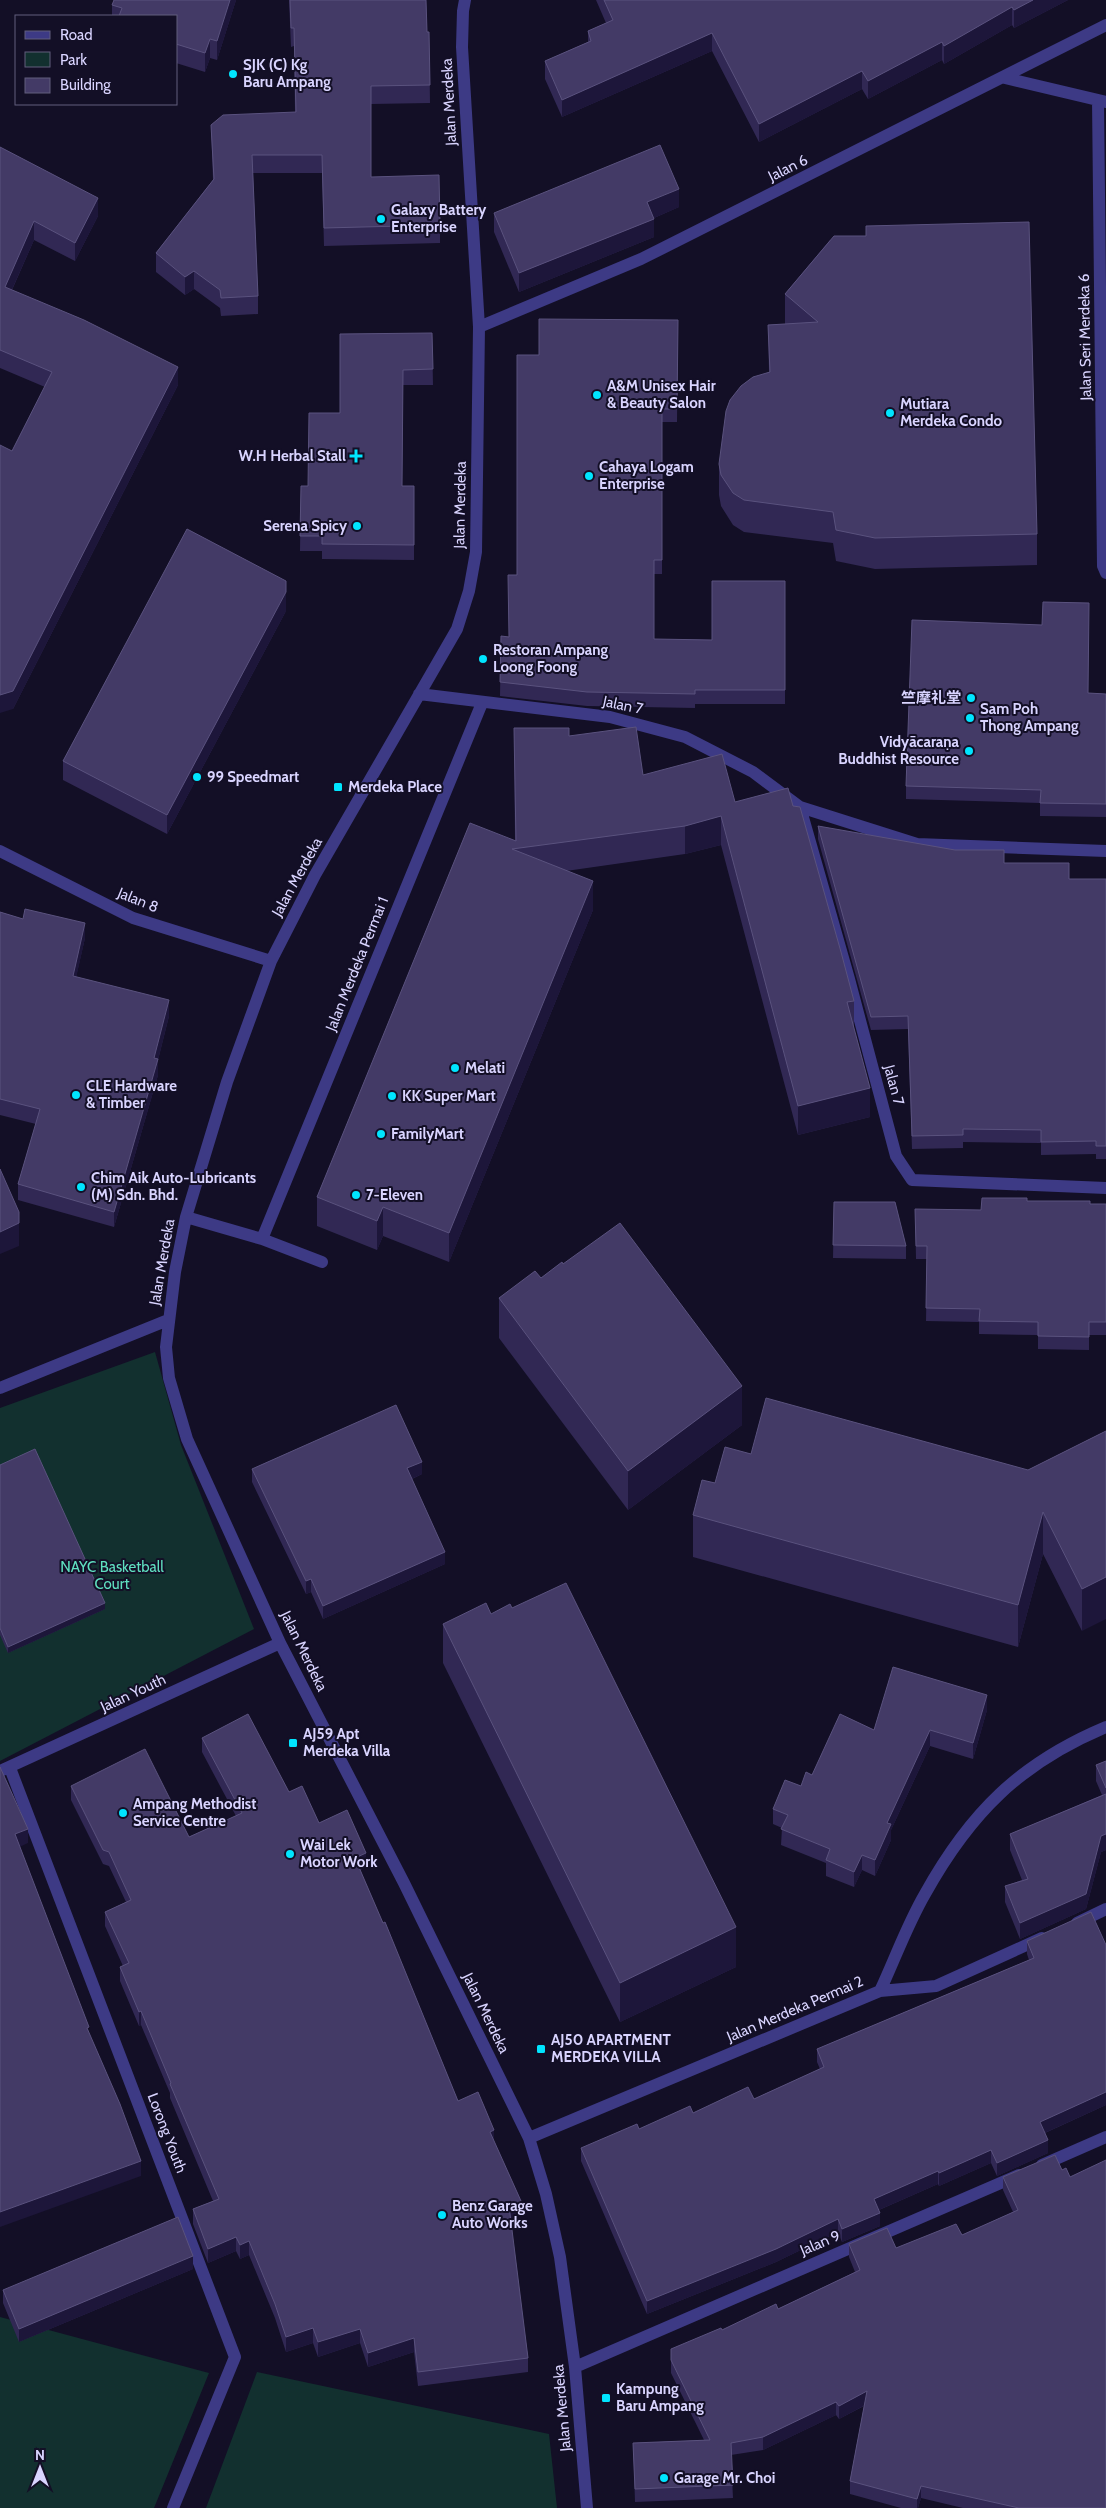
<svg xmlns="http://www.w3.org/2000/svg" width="1106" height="2508" font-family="Cabin,'Noto Sans SC',sans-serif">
<rect width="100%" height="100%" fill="#130f26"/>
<path fill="#12302f" d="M155,1352L181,1445L254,1629L0,1761V1408Z
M0,2317L209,2373L154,2508H0Z
M257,2372L549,2434L557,2508H206Z"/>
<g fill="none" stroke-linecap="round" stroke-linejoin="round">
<path stroke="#3d3a85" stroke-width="12" d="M465,0L463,11L462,47L479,327L476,552L469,591L457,629L315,875L271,961L227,1082L186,1217L175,1272L166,1347L169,1378L187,1439L280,1643L404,1883L529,2138L546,2194L560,2257L575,2367L587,2508
M1005,78L1106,102
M1098,100L1103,566L1106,573
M479,327L641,259L1106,25
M419,694L610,717L685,737L753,772L800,807L849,979L896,1156L912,1180L1106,1188
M800,807L917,844L1106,851
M0,851L133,918L271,961
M186,1217L262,1239L322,1262
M262,1239L482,703
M0,1388L168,1320
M10,1768L235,2357L173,2508
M0,1771L280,1643
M1077,1923L1106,1909
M880,1991L936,1986L1042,1938
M529,2138L880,1991C895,1959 907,1925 925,1894C970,1813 1020,1763 1106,1727
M1042,2165L1106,2137
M575,2367L1019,2175"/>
</g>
<path fill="#312854" d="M114,0H236L217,60L210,58L205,72L176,63V16H112V5Z
M289,0H426L427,32H429L430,103L371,104V177L440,225V243L324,246L322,173H253L258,296V314L221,316L220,308L194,289L185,295L156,272V253L213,180L211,125L295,112L294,46L291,47Z
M596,0H1068L1014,28L1012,25L944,64L942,60L868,99L862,89L759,142L712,51L562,117L545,79V61L588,42V31L606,23Z
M0,147L98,216L75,261L34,240L12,290L178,385L13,709L12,451L45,387L0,368Z
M679,207L654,218V237L519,292L494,232V213Z
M830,240L1037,534V565L875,569L836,561L833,543L744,532L733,525L721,506L719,495V464L769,372L768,325L785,324V294Z
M678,320L677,422H662V574H654V639L712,640L785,581V704H695V708L587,706L500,696L501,636L509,637L517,575L539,355Z
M432,333L433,385H403L402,486H414V560L322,559V551H300L301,486H308L340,413Z
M286,611L167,834L63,780V761Z
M1042,625L1088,693L1106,694V817L1040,816V803L906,799V786Z
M514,728L569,736L643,775L735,802L793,806L854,1001V1028L870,1117L798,1135L721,845L685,854L566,871L593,910L449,1262L383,1236L377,1250L317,1226V1197L515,841Z
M818,826L1004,863L1069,879H1106V1159H1096V1154L1041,1155V1143L963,1142V1148L912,1149L908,1029L871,1030L818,839Z
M0,912L85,938L76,977L169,1016L158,1060V1075L114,1227L18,1200V1184L36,1124L0,1115Z
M1027,1201L1090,1204H1106V1335H1089V1350L1038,1349V1335L979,1334V1322L926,1321L927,1259H916L915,1209L981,1210Z
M834,1202L906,1246V1259L833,1258Z
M563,1264L742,1425L628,1510L499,1338V1298L541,1278Z
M1106,1431L1082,1631L1043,1554L1018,1647L693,1557V1515L715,1483L751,1454L1028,1470Z
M0,1465L105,1609L8,1653L0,1635Z
M252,1469L422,1474L412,1479L445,1564L323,1619L311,1592L306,1594L252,1482Z
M491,1614L736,1967L620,2022L443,1663V1624Z
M987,1710L973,1759L930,1746L891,1830V1840L875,1876L862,1870L854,1887L826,1876V1863L781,1845L782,1828L773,1824V1809L801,1786L812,1775L874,1730Z
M202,1738L289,1792L319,1823L366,1867L360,1870L458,2101L494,2142L521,2215L510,2220L528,2358V2372L418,2386L414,2352L368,2367L360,2343L318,2357L313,2343L286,2352L275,2318L249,2255L240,2259L236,2251L208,2263L193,2224V2209L213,2201L170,2098V2093L141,2025L139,2026L120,1981V1967L123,1966L105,1926V1912L126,1902L109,1866L103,1864L71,1800V1786L189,1837L236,1816L202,1752Z
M1106,1761V1850L1101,1852L1086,1909L1020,1939L1005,1902V1886L1022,1880L1010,1850V1834L1102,1795L1096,1781V1765Z
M1027,1941L1106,2105L1045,2133L1048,2153L997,2176L991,2163L939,2186L938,2184L879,2210L880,2226L842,2242L838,2232L776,2262L647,2314L581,2161V2148L693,2113L754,2099L820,2069L817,2062V2049L1029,1960L1027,1954Z
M1055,2155L1106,2508H963L921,2498L918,2508H901L850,2494V2481L864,2406L839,2419L836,2415L763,2450L731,2455L733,2498L635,2502L633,2443L704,2440L671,2373V2349L778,2309L855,2272L849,2257V2244L896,2248L962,2235L1013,2212L1003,2190V2177Z
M193,2269L19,2342L3,2303V2290Z"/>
<path fill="#1d163a" d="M230,0H236L217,60V41Z
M1033,0H1068L1014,28V10Z
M1012,7V25L944,64V46Z
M712,33V51L562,117V100Z
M210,39V58L205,72V53Z
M942,42V60L868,99V81Z
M862,71V89L759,142V124Z
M679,189V207L647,221V202Z
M98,198V216L75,261V243Z
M654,219V237L519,292V273Z
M34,221V240L5,305V287Z
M194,271V289L185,295V277Z
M178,367V385L13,709L0,713V695Z
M286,592V611L167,834V815Z
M721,816V845L685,854V826Z
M593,881V910L449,1262V1233Z
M85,923V938L73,992V976Z
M169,1000V1016L158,1060V1075L114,1227V1212Z
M870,1088V1117L798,1135V1106Z
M383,1207V1236L377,1250V1221Z
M19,1223V1246L0,1254V1232Z
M742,1386V1425L628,1510V1471Z
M422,1462V1474L407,1481V1468Z
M1043,1512V1554L1018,1647V1605Z
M445,1552V1564L323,1619V1606Z
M1106,1577V1619L1082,1631V1589Z
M311,1579V1592L306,1594V1581Z
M105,1603V1609L8,1653V1647Z
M987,1695V1710L973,1759V1743Z
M930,1730V1746L891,1830V1840L875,1876V1860L887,1823Z
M28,1829V1843L15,1849V1834Z
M1106,1834V1850L1101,1852L1086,1909L1020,1939V1923L1101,1836Z
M366,1853V1867L355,1872V1858Z
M862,1855V1870L854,1887V1872Z
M736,1927V1967L620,2022V1983Z
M141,2011V2025L139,2026V2012Z
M1106,2092V2105L1040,2135V2122Z
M494,2130V2144L490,2132Z
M1048,2140V2153L997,2176V2163Z
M991,2150V2163L939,2186V2173Z
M141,2161V2176L0,2227V2212Z
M938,2171V2184L874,2212V2199Z
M521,2201V2215L509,2220V2206Z
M880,2213V2226L842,2242V2229Z
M838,2219V2232L776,2262L647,2314V2301Z
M236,2237V2251L208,2263V2249Z
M249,2241V2255L240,2259V2245Z
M193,2256V2269L19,2342V2329Z
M313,2328V2343L286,2352V2337Z
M360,2329V2343L318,2357V2342Z
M414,2338V2352L368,2367V2353Z
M867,2391V2404L839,2419V2406Z
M836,2402V2415L763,2450V2437Z
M921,2486V2498L918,2508H917V2499Z"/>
<path fill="#433a66" stroke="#5a527e" d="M114,0H230L217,41L210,39L205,53L176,44V16H119L122,8L112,5Z
M290,0H426L427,32H429L430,85L371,86V177L439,175L440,225L324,228L322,155H252L258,296L221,298L220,290L194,271L185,277L156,253L214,179L211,125L223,115L296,112L294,28H291Z
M604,0H1033L1014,10L1012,7L944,46L942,42L868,81L862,71L759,124L712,33L562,100L545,61L591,41L588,31L613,20Z
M660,145L679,189L647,202L654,219L519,273L494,213Z
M0,147L98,198L75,243L34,221L5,287L84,320L178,367L13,691L0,695V445L12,451L52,372L0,350Z
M1029,222L1037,534L875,538L836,530L833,512L744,500L733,493L721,475L719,464L726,411L730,400L741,386L753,377L770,372L768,325L818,322L785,294L834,236H866V226Z
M539,319L678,320L677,409H662V560H654V639L712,640V581H785V690H695V694L587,692L500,682L501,636L509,637L508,575H517V355H539Z
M432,333L433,369L403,370L402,486H414V545L322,544V536H300L301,486H308L309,413H340V334Z
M187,529L286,581V592L167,815L63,761Z
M1043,602L1089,603L1088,693L1106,694V804L1040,803L1041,790L906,786L912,620L1042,625Z
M636,727L643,775L722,754L735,802L788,788L793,806L800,807L841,952L854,1001L847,1002L870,1088L798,1106L721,816L685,826L512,849L593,881L449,1233L383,1207L377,1221L317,1197L470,823L516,841L514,728H569V736Z
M818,826L955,850H1004V863H1069V879H1106V1146H1096V1141L1041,1142V1130L963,1129V1135L912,1136L908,1016L871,1017Z
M25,909L85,923L73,976L169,1000L154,1058L158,1059L114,1212L18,1184L40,1109L0,1099V912L23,919Z
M0,1169L19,1212V1223L0,1232Z
M982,1198H1027V1201H1090V1204H1106V1322H1089V1337L1038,1336V1322L979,1321L980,1309L926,1308L927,1246H916L915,1209L981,1210Z
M834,1202H895L906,1246L833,1245Z
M620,1223L742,1386L628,1471L499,1298L535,1271L541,1278L562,1262L563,1264Z
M766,1398L1028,1470L1106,1431V1577L1082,1589L1043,1512L1018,1605L693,1515L702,1480L715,1483L725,1447L751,1454Z
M396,1405L422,1462L407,1468L445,1552L323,1606L311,1579L306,1581L252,1469Z
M35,1449L105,1603L8,1647L0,1628V1465Z
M566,1583L736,1927L620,1983L443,1624L486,1603L491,1614L510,1604L512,1608Z
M893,1667L987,1695L973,1743L930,1730L887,1823L891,1824L875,1860L862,1855L854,1872L826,1860L830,1849L781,1829L788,1815L773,1809L785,1780L801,1786L806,1772L812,1775L840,1714L874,1730Z
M248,1714L289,1792L302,1786L319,1823L347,1810L366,1853L355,1858L383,1923L385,1922L458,2101L478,2092L494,2130L490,2132L521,2201L509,2206L528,2358L418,2372L414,2338L368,2353L360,2329L318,2342L313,2328L286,2337L275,2304L249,2241L240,2245L236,2237L208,2249L193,2209L219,2199L170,2084L171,2083L141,2011L139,2012L120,1967L129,1963L105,1912L131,1900L109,1852L103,1850L71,1786L145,1749L189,1837L242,1813L202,1738Z
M1106,1761V1788L1096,1765Z
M0,1767L28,1829L15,1834L89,2027L87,2028L120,2104L141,2161L0,2212Z
M1106,1794V1834L1101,1836L1086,1894L1020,1923L1005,1886L1028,1879L1010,1834Z
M1091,1912L1106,1945V2092L1040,2122L1048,2140L997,2163L991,2150L939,2173L938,2171L874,2199L880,2213L842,2229L838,2219L776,2249L647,2301L581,2148L637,2124L639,2129L690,2106L693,2113L748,2087L754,2099L824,2067L817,2049L1034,1958L1027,1941Z
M1055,2155L1062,2170L1066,2168L1070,2177L1106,2160V2508H1019L921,2486L917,2499L850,2481L867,2391L839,2406L836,2402L763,2437L731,2443L733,2485L635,2489L633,2443L710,2440L671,2360V2349L721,2328L722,2330L776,2304L778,2309L860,2270L849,2244L887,2228L896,2248L956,2224L962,2235L1018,2210L1003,2177Z
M178,2217L193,2256L19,2329L3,2290Z"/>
<g fill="#00e5ff" stroke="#130f26" stroke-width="2">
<circle cx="233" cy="74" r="5"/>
<circle cx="381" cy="219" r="5"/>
<circle cx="597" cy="395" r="5"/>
<circle cx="890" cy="413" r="5"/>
<path d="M353.5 448.5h5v5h5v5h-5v5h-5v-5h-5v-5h5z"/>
<circle cx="589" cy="476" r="5"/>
<circle cx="357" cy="526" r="5"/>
<circle cx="483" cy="659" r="5"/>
<circle cx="971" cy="698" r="5"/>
<circle cx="970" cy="718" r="5"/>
<circle cx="969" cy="751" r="5"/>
<circle cx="197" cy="777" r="5"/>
<rect x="333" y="782" width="10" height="10" rx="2.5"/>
<circle cx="455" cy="1068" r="5"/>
<circle cx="76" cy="1095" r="5"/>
<circle cx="392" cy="1096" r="5"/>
<circle cx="381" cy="1134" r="5"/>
<circle cx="81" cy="1187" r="5"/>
<circle cx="356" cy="1195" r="5"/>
<rect x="288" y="1738" width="10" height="10" rx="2.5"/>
<circle cx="123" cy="1813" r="5"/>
<circle cx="290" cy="1854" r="5"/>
<rect x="536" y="2044" width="10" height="10" rx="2.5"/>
<circle cx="442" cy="2215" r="5"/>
<rect x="601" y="2393" width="10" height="10" rx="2.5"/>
<circle cx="664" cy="2478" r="5"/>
</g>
<g text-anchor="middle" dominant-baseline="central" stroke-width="4" stroke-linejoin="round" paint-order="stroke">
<g font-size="15" font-weight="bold" fill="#d9d4ff" stroke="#130f26" text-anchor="start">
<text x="243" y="65">SJK (C) Kg<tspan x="243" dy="17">Baru Ampang</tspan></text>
<text x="391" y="210">Galaxy Battery<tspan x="391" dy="17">Enterprise</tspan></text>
<text x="607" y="386">A&amp;M Unisex Hair<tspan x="607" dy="17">&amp; Beauty Salon</tspan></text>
<text x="900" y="404">Mutiara<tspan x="900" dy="17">Merdeka Condo</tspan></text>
<text x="346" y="456" text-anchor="end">W.H Herbal Stall</text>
<text x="599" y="467">Cahaya Logam<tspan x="599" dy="17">Enterprise</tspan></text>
<text x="347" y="526" text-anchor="end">Serena Spicy</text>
<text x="493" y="650">Restoran Ampang<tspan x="493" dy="17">Loong Foong</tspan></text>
<text x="961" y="698" text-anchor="end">竺摩礼堂</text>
<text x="980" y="709">Sam Poh<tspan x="980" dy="17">Thong Ampang</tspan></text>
<text x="959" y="742" text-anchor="end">Vidyācaraṇa<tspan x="959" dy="17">Buddhist Resource</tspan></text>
<text x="207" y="777">99 Speedmart</text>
<text x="348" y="787">Merdeka Place</text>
<text x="465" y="1068">Melati</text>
<text x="86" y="1086">CLE Hardware<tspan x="86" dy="17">&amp; Timber</tspan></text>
<text x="402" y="1096">KK Super Mart</text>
<text x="391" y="1134">FamilyMart</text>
<text x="91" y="1178">Chim Aik Auto-Lubricants<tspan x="91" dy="17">(M) Sdn. Bhd.</tspan></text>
<text x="366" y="1195">7-Eleven</text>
<text x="303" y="1734">AJ59 Apt<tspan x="303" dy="17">Merdeka Villa</tspan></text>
<text x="133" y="1804">Ampang Methodist<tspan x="133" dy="17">Service Centre</tspan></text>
<text x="300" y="1845">Wai Lek<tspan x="300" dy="17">Motor Work</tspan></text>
<text x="551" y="2040">AJ50 APARTMENT<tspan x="551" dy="17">MERDEKA VILLA</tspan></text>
<text x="452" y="2206">Benz Garage<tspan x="452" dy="17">Auto Works</tspan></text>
<text x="616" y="2389">Kampung<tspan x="616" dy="17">Baru Ampang</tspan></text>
<text x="674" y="2478">Garage Mr. Choi</text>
</g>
<g font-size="15" fill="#d9d4ff" stroke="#130f26">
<text transform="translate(449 102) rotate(-93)">Jalan Merdeka</text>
<text transform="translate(788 168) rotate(-26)">Jalan 6</text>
<text transform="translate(1085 337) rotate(-91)">Jalan Seri Merdeka 6</text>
<text transform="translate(460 505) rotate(-89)">Jalan Merdeka</text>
<text transform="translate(623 705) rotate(12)">Jalan 7</text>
<text transform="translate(297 877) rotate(-61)">Jalan Merdeka</text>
<text transform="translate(138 900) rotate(22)">Jalan 8</text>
<text transform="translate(357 964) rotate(-68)">Jalan Merdeka Permai 1</text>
<text transform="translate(894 1085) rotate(75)">Jalan 7</text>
<text transform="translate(162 1262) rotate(-80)">Jalan Merdeka</text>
<text transform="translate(304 1651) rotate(64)">Jalan Merdeka</text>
<text transform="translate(133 1693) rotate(-25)">Jalan Youth</text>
<text transform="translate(795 2009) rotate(-23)">Jalan Merdeka Permai 2</text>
<text transform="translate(486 2013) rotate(64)">Jalan Merdeka</text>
<text transform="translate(167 2133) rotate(69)">Lorong Youth</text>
<text transform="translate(820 2243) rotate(-23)">Jalan 9</text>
<text transform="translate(562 2408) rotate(-95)">Jalan Merdeka</text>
</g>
<g font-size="15" fill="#5fe0c0" stroke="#130f26">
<text x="112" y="1567">NAYC Basketball<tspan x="112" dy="17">Court</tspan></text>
</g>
</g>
<rect x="15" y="15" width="162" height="90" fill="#130f26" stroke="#625e7d"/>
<rect x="25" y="31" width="25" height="8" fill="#3d3a85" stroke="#625e7d"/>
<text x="60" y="40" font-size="15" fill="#d9d4ff">Road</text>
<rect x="25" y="52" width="25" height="15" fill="#12302f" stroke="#625e7d"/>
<text x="60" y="65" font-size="15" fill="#d9d4ff">Park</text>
<rect x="25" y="78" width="25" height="15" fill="#433a66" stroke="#625e7d"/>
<text x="60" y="90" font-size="15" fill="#d9d4ff">Building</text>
<g transform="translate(40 2468)" stroke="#130f26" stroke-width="4" paint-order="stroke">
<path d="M0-4L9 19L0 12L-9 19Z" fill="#d9d4ff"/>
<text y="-8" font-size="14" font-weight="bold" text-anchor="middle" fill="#d9d4ff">N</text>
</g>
</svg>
